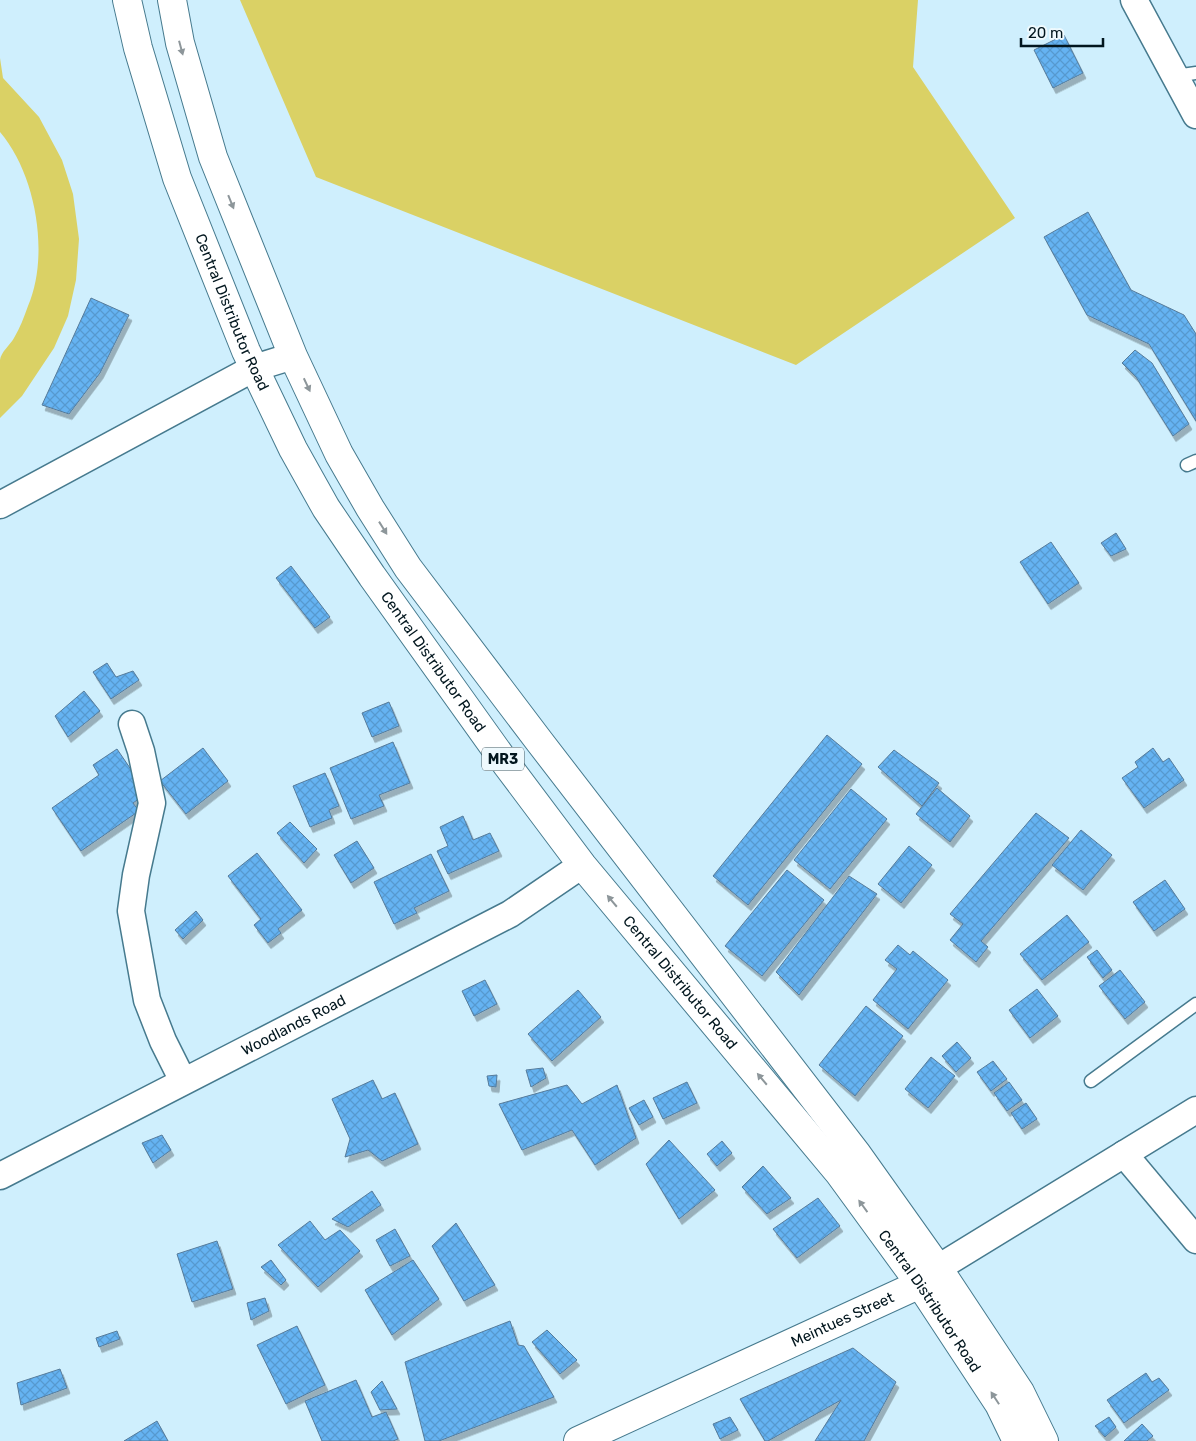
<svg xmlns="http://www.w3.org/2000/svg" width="1196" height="1441" font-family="Rubik,sans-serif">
<defs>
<pattern id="building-cross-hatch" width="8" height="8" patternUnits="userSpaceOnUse" patternTransform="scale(1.25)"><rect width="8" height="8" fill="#65b3f2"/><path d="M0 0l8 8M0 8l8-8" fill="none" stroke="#5699cf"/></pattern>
<filter id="shadow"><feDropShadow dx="3" dy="5.5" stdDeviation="0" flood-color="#0004"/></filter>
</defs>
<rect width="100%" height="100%" fill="#cfeffd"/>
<path fill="#dad165" d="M240,0H918L913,67L1015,218L796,365L316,177Z
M0,58L3,78L39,117L62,160L73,194L79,239L76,280L68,316L54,348L22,396L0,418C0,399 0,379 0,360C1,352 10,345 14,338C20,328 24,317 28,306C50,255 36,174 0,132Z"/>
<path fill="url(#building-cross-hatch)" stroke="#567b9a" filter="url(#shadow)" d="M1064,35L1083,73L1053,88L1034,50Z
M1088,212L1131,290L1184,315L1196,334V421L1149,344L1087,315L1044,237Z
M91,298L129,315L100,373L69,414L42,405Z
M1135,350L1152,363L1189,424L1173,436L1136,377L1122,363Z
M1116,533L1126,549L1111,556L1101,543Z
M1051,542L1079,583L1048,604L1020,562Z
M291,566L330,617L315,628L276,578Z
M107,663L116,677L133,671L139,680L111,699L93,672Z
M84,691L100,711L68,737L55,716Z
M389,702L399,726L372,737L362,713Z
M827,735L862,764L748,905L713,876Z
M393,742L410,783L379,795L384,806L351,819L330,768Z
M203,748L228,781L186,814L160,781Z
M1153,748L1163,762L1169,758L1184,780L1144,808L1122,778L1138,767L1135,762Z
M117,749L147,793L133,803L139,811L81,851L52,808L99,775L93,765Z
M894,750L939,783L922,806L878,767Z
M325,773L339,806L329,810L332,818L310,827L293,786Z
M937,788L970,816L950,842L916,814Z
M851,789L887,819L830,889L794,860Z
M1036,813L1069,838L981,941L988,947L976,962L950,940L963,924L950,914Z
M463,816L473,840L490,833L499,851L448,874L437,851L448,846L440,827Z
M290,822L317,849L304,863L277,833Z
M1081,830L1112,855L1083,890L1052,865Z
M357,841L374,868L351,883L334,855Z
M909,846L932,865L901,903L878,884Z
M257,853L302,910L278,929L281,933L268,943L254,925L261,919L228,876Z
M431,854L449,891L414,908L417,913L394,924L374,882Z
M787,870L824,900L762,976L725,946Z
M849,876L877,894L799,995L776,972Z
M1165,880L1185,909L1154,931L1133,902Z
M196,911L203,920L183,939L175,930Z
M1067,915L1089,942L1042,980L1020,954Z
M898,945L910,955L913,951L948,980L908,1029L873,1000L897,969L885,960Z
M1097,950L1112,970L1103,978L1087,957Z
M1120,970L1145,1002L1125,1019L1099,986Z
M485,980L497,1004L474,1016L462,991Z
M1037,989L1058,1016L1030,1038L1009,1010Z
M578,990L601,1017L552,1061L528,1034Z
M866,1006L903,1036L855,1096L819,1065Z
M957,1042L971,1058L956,1072L942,1056Z
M931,1057L955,1076L928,1108L905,1089Z
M993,1061L1007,1079L991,1091L977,1072Z
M543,1068L546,1078L531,1087L526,1070Z
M497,1075L496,1087L489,1086L487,1076Z
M373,1080L382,1099L395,1093L418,1144L382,1161L368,1150L345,1157L350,1139L332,1099Z
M687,1082L697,1103L663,1119L653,1098Z
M1009,1082L1022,1100L1007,1111L994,1093Z
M567,1085L582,1104L617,1085L636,1138L595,1165L572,1130L522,1150L499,1104Z
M644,1100L653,1117L639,1125L629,1108Z
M1026,1103L1037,1119L1022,1129L1011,1113Z
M162,1135L171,1150L153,1163L142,1143Z
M669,1140L715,1190L679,1219L646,1164Z
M722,1141L732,1153L717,1166L707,1154Z
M763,1166L791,1198L767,1214L742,1187Z
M372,1191L381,1205L348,1227L332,1219Z
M818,1198L840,1226L797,1258L773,1229Z
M310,1221L325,1240L340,1230L360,1251L318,1287L278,1245Z
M456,1223L495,1285L464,1301L432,1246Z
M395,1229L410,1256L390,1266L376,1240Z
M217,1241L233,1289L192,1302L177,1254Z
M271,1260L286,1280L281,1285L261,1267Z
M413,1260L439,1299L392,1335L365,1290Z
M265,1298L269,1311L251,1320L247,1303Z
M510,1321L518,1345L524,1346L554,1397L439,1441H425L405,1362Z
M297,1326L325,1385L286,1404L257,1345Z
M547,1330L577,1360L560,1374L532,1342Z
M117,1331L120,1339L99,1347L96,1338Z
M853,1348L896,1382L864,1441H815L841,1400L768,1441H765L740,1399Z
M60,1369L67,1388L21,1405L17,1383Z
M1146,1373L1152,1382L1159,1378L1169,1390L1124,1423L1107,1400Z
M356,1380L372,1417L386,1412L398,1439L393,1441H322L305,1401Z
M382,1381L397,1409L380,1410L371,1392Z
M730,1417L738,1430L720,1439L713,1424Z
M1109,1417L1116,1427L1105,1437L1095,1426Z
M157,1421L168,1441H124Z
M1142,1424L1153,1436L1147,1441H1124Z"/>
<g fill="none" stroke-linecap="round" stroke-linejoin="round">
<defs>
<path id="service" d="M1175,76L1196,73
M1187,465L1196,461
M1091,1081L1196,1004"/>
<g id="minor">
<path d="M1134,0L1196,115"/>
<path d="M0,505L254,368L293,356"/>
<path d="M132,724L141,751L152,803L136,875L131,911L147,1000L163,1041L183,1081"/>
<path d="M1124,1154L1196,1240"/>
<path id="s1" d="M0,1176L510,914L582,865"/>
<path d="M938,1268L1196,1110"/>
</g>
<g id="tertiary">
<path id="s2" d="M578,1441L920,1284L937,1270"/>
</g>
<g id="trunk">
<path id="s3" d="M127,0L138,48L177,178L246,351L293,449L326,508L372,576L507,765L582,865L839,1173L920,1284L999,1404L1017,1441"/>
<path d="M172,0L180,43L213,157L293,356L339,454L370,508L408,568L539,741L857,1154L938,1268L1020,1392L1044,1441"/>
</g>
</defs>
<use href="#service" stroke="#467a8e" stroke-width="15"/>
<use href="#minor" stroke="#467a8e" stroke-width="29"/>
<use href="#tertiary" stroke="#467a8e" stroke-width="30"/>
<use href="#trunk" stroke="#467a8e" stroke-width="30"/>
<use href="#service" stroke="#fff" stroke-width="12"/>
<use href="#minor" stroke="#fff" stroke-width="26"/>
<use href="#tertiary" stroke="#fff" stroke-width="28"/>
<use href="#trunk" stroke="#fff" stroke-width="28"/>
</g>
<defs><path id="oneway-solid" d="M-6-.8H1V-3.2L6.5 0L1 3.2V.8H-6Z" transform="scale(1.25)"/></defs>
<g fill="#8d969a">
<use href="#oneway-solid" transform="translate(181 48) rotate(75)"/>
<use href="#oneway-solid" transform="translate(231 202) rotate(68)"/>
<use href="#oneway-solid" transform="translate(307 385) rotate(65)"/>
<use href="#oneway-solid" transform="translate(383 528) rotate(58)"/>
<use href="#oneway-solid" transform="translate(612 901) rotate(-130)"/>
<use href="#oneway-solid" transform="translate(762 1079) rotate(-130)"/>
<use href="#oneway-solid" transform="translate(863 1206) rotate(-126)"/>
<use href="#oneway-solid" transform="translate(995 1398) rotate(-123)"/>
</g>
<g text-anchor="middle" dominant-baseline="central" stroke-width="5" stroke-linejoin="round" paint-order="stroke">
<rect fill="#eef9fd" stroke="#495a61" stroke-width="1" x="482" y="747.5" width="42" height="23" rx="4"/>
<g font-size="14" font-weight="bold" fill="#02161e">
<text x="503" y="759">MR3</text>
</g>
<g font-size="15" fill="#02161e" stroke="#eef9fd">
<text stroke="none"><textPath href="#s3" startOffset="330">Central Distributor Road</textPath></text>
<text stroke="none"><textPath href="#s3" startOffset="735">Central Distributor Road</textPath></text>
<text stroke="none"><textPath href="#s3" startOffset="1140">Central Distributor Road</textPath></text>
<text stroke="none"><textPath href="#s1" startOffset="330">Woodlands Road</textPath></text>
<text stroke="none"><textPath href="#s3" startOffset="1545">Central Distributor Road</textPath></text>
<text stroke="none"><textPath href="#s2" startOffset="291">Meintues Street</textPath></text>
</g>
</g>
<path d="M1021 38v8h82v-8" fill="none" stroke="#02161e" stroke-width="2.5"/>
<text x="1028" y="38" font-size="15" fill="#02161e" stroke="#eef9fd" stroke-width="4" paint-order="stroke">20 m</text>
</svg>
